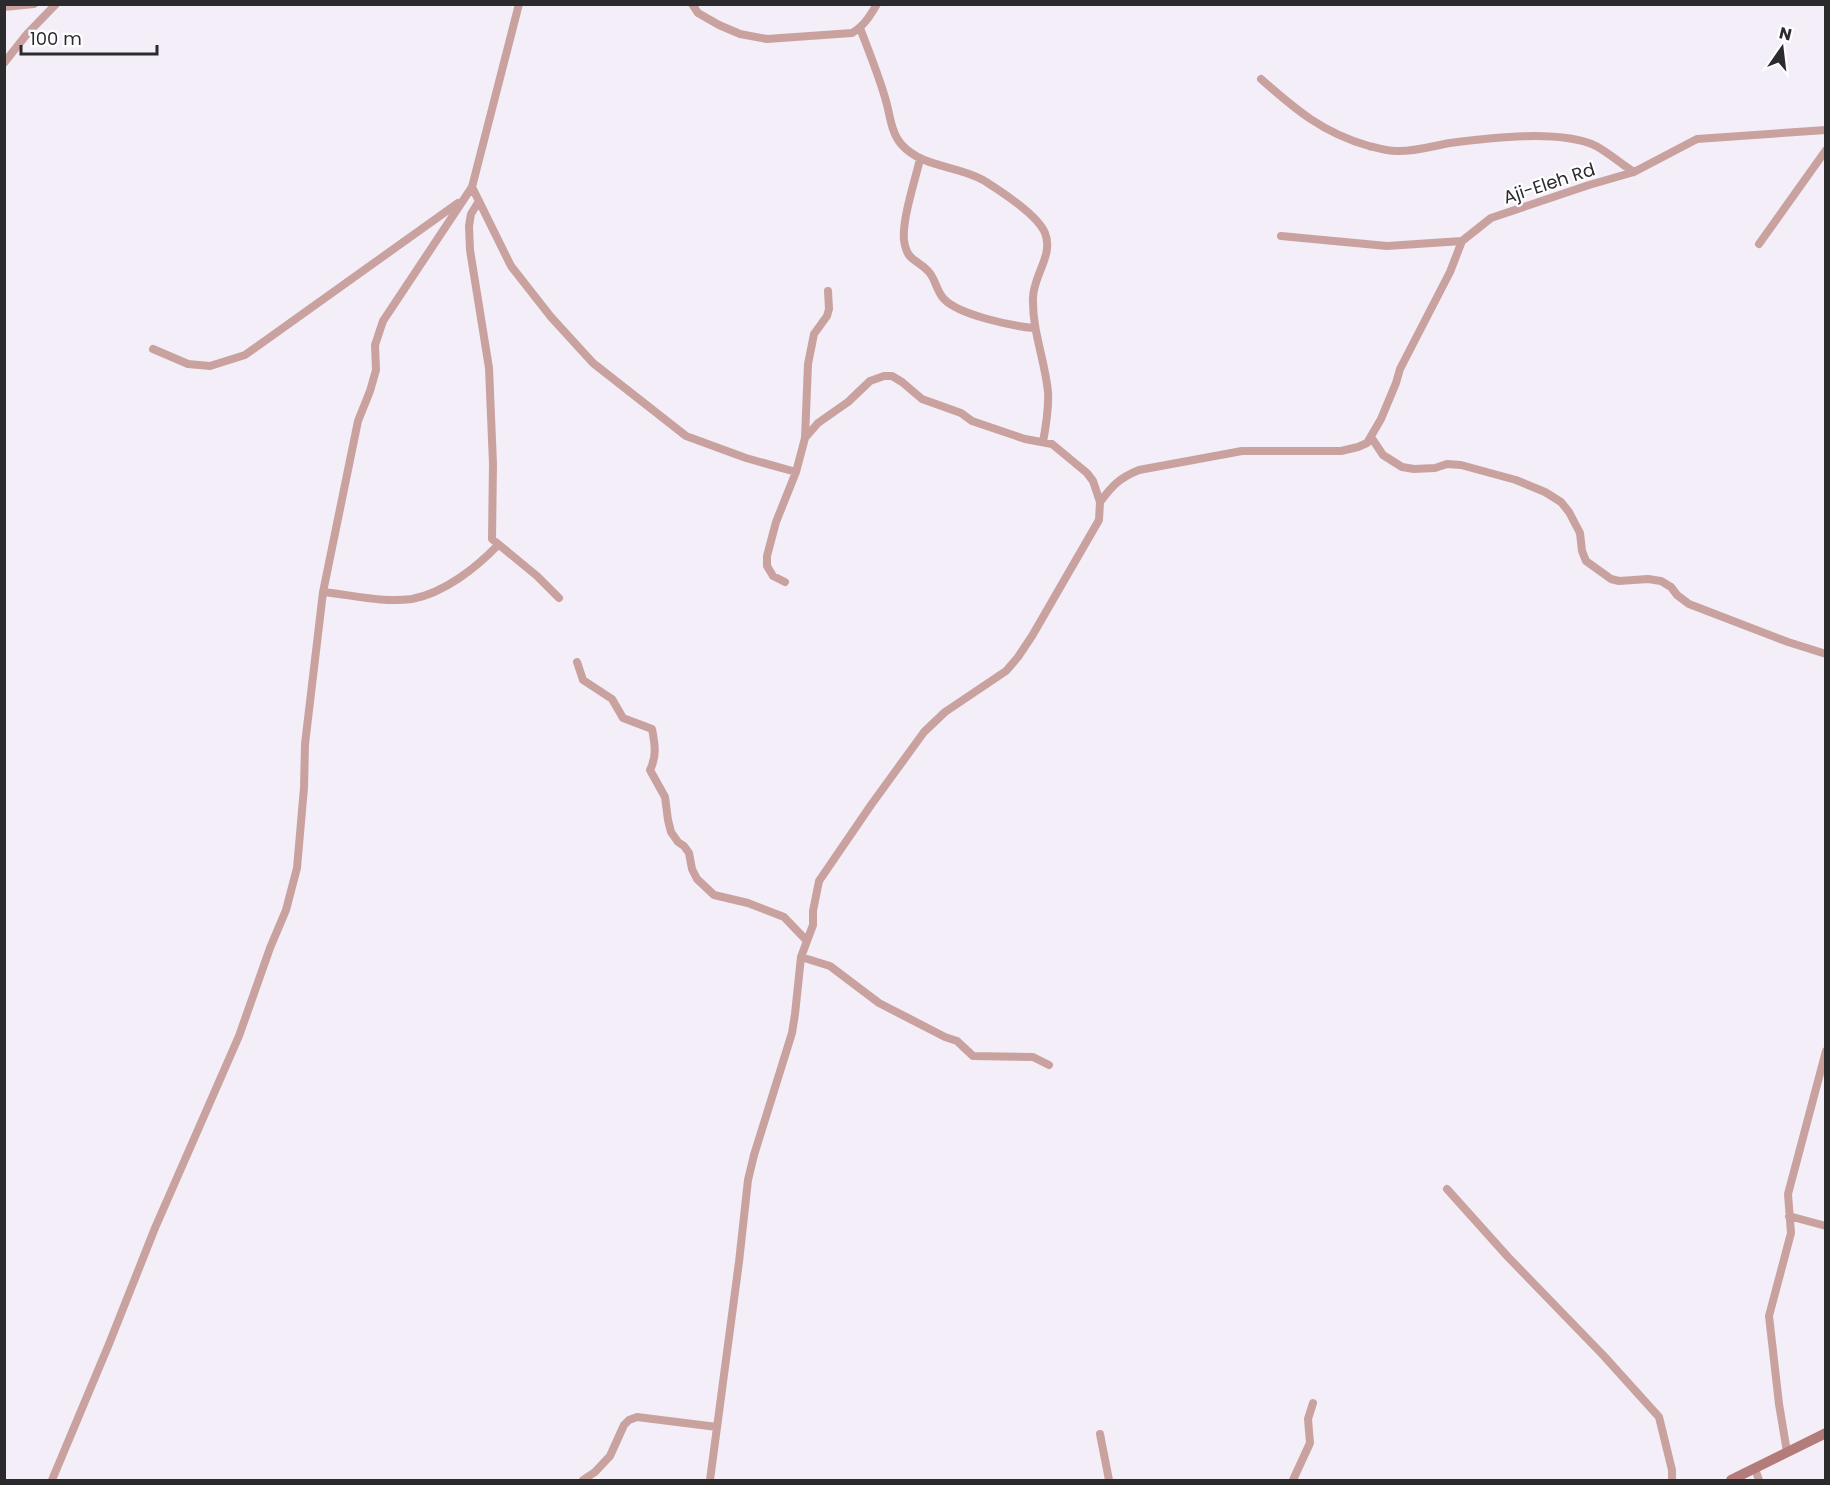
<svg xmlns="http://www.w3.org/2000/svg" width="1830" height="1485" font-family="Poppins,sans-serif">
<rect width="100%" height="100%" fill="#f3eef7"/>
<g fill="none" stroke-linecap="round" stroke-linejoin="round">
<path stroke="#c9a2a0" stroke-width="8" d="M692,4L698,13L719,25L740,34L767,39L852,33C864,26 870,16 877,4
M4,7L34,4
M860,28C869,52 879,76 886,101C890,115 891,132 901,144C922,168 957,165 983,180C1000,191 1037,214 1045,233C1054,255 1033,276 1033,298C1032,331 1045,360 1048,392C1049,409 1046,426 1043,442
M4,63L27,34L56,4
M1261,79C1296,110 1323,133 1369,146C1377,148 1387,151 1396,151C1414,152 1432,146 1450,143C1489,138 1560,129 1596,146C1609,153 1621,164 1634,172
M920,159C915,181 902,219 904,240C907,262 916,258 928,271C936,279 936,291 944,299C959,315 1012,326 1034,328
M472,187L511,266L551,317L593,363L686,436L746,458L796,472
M479,201L471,214L469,226L470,250L489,368L493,464L492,539L537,576L559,598
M1281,236L1387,246L1462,241L1491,218L1589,185L1634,172L1697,139L1826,130
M1759,244L1826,150
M153,349L188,364L210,366L245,355L458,203
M1371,437L1383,455L1402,467L1414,469L1435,468L1447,464L1461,465L1516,480L1545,492L1561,502L1569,512L1580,533L1582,551L1586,561L1611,579L1619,581L1648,579L1661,581L1671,587L1677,595L1689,604L1788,642L1826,654
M1100,502C1112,486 1119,478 1139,470L1242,451H1341L1358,447L1367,443L1381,419L1396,383L1400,369L1450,272L1462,241
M785,582L773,576L767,566V556L776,522L796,472L805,438L808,364L814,334L827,316L829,309L828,291
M323,592C352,595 383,603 412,599C444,593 476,568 498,545
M577,662L583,680L612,699L623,718L652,729C655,744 657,756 650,770L665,797L668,820L671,832L678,842L684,846L689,853L692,869L697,879L714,895L748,903L784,917L807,941
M801,957L830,966L879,1003L945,1037L957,1041L973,1056L1033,1057L1049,1065
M1447,1189L1508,1257L1603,1355L1659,1417L1672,1470V1480
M1789,1216L1826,1226
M1100,1434L1109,1480
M1787,1452L1779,1404L1769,1316L1791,1233L1788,1194L1826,1051
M1755,1469L1759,1480
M52,1480L109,1344L155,1228L239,1036L270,948L286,910L297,868L304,788L305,744L323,592L358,421L370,391L376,370L375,345L383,321L472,187L519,4
M583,1480L595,1472L610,1456L624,1425L629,1420L637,1417L717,1427
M710,1480L739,1262L748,1180L754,1155L792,1033L795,1014L801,957L813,925V911L819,881L871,805L924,732L945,712L1006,671L1018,657L1032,636L1099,520L1100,502L1093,481L1087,473L1052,444L1025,439L972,421L961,413L922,399L902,382L892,376H884L870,381L848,402L818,423L805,438
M1293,1480L1310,1443L1308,1419L1313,1403"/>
<path stroke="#b37b7a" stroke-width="10" d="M1731,1480L1826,1433"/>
</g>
<g text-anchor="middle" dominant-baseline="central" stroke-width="4.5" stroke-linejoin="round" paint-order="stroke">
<g font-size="18" fill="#2b2a2d" stroke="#fefdff">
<text transform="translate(1549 183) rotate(-18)">Aji-Eleh Rd</text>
</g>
</g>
<rect width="1830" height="1485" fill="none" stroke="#2b2a2d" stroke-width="12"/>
<g transform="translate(1782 48) rotate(14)" stroke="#fefdff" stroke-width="4.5" paint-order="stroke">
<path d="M0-4.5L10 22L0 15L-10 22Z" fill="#2b2a2d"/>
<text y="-9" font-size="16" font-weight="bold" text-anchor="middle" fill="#2b2a2d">N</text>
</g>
<path d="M21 45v9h136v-9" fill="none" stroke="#2b2a2d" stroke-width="3"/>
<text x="30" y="45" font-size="18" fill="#2b2a2d" stroke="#fefdff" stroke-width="4.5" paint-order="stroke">100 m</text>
</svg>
